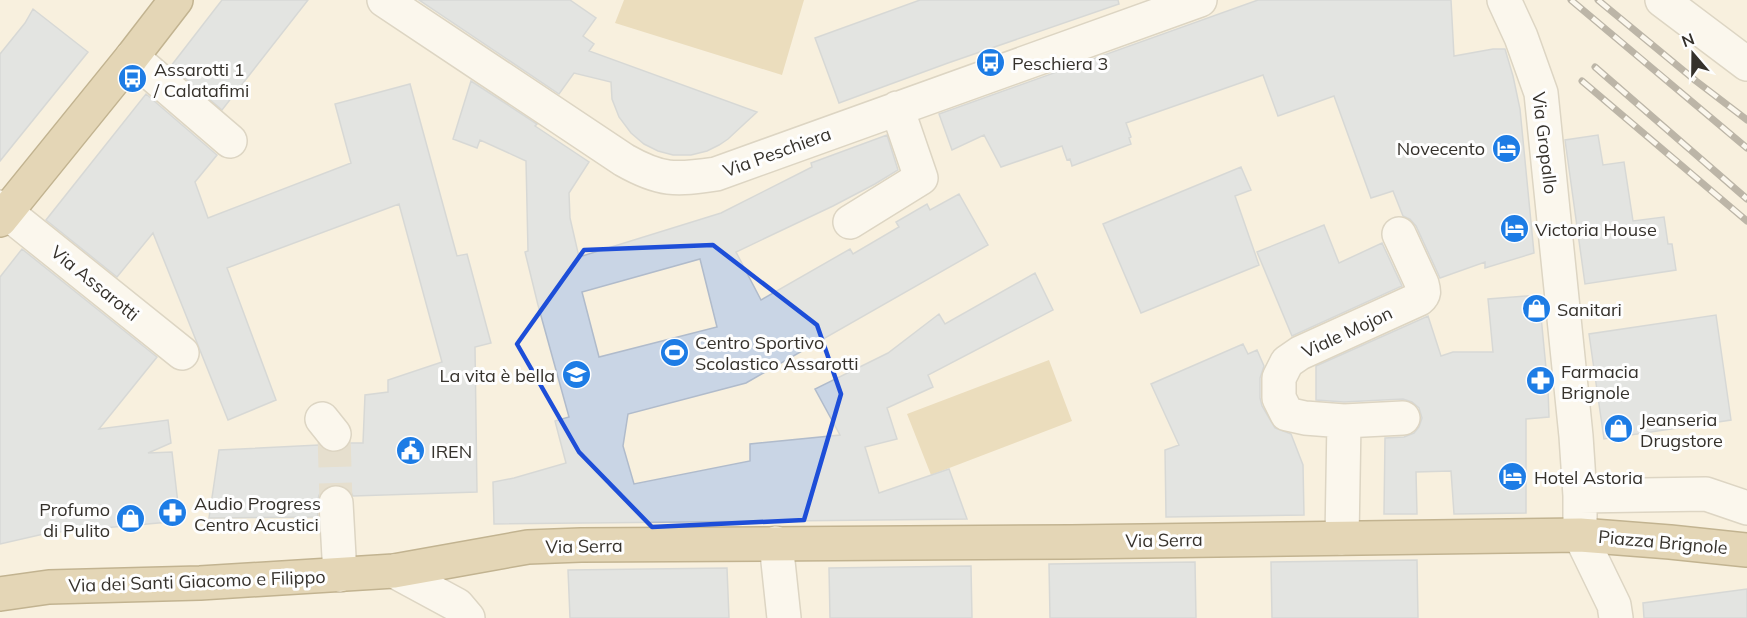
<svg xmlns="http://www.w3.org/2000/svg" width="1747" height="618" font-family="Mulish,sans-serif">
<rect width="100%" height="100%" fill="#f8f0de"/>
<path fill="#dcc596" d="M624,0H804L782,75L615,23Z
M1049,360L1072,421L931,475L907,414Z"/>
<path fill="#c9d5e5" stroke="#b0bbcb" stroke-width="1.5" fill-rule="evenodd" d="M222,0H308L222,110L171,66Z
M419,0H570L596,18L583,36L594,44L589,51L757,112L728,139L719,145L707,151L691,155H673L658,151L644,144L631,133L619,117L612,99L611,82L574,73L559,94Z
M920,0H1118L1119,4L948,63L839,103L815,38Z
M1258,0H1451L1454,56L1493,49H1505L1513,76L1520,109L1534,253L1485,268V262L1440,278L1416,226L1410,219L1403,216L1393,191L1371,198L1334,96L1278,116L1263,75L1126,123L1131,137L1129,138L1131,144L1072,166L1070,159L1067,160L1062,146L1001,167L984,135L952,150L939,114Z
M33,9L88,52L0,161V54L25,23Z
M471,81L537,124L535,126L589,162L569,193L570,218L579,257L721,213L812,167L811,163L887,135L898,170L875,184L833,206L736,252L761,300L850,249L853,254L899,227L896,222L927,204L930,210L959,194L988,245L746,383L628,414L623,446L634,484L750,461V444L840,435L815,389L888,353L939,314L945,324L1035,273L1053,310L928,375L933,387L887,408L897,439L865,447L879,493L949,469L967,519L494,524L493,482L514,478L566,463L555,421L569,417L538,305L525,252L528,251L526,161L480,140L477,148L453,139ZM700,259L717,327L599,357L582,292Z
M410,84L457,256L467,254L491,343L475,347L477,492L353,496L351,492L345,487L334,484L325,488L319,495L317,504L318,517L209,518L219,450L319,445L327,451L336,453L345,449L350,443H363L365,395L388,392V380L442,362L399,204L227,268L276,400L228,420L153,233L117,277L46,220L146,94L217,155L195,182L208,218L351,163L335,104Z
M1598,135L1603,165L1624,162L1633,221L1664,217L1668,244H1672L1676,270L1585,284L1565,140Z
M1241,167L1251,190L1235,196L1259,265L1141,313L1103,224Z
M1324,225L1339,263L1382,243L1402,286L1292,336L1257,252Z
M22,249L157,357L99,429L168,420L171,443L148,453L172,452L180,521L48,533L0,544V277Z
M1539,295L1548,389L1549,417L1526,419V513L1454,514L1451,471L1416,472L1417,514H1384L1385,438L1404,437L1414,433L1419,427L1422,418L1419,408L1412,402L1403,399L1344,402L1316,400V366L1428,316L1441,356L1453,352H1493L1488,299Z
M1716,315L1731,420L1604,439L1589,334Z
M1243,344L1248,354L1257,350L1264,366L1260,378V398L1262,406L1275,428L1291,434L1303,465L1304,515L1166,517L1165,450L1179,445L1151,384Z
M1417,560L1418,618H1272L1271,562Z
M1195,562L1196,618H1050L1049,564Z
M971,566L972,618H830L829,568Z
M727,568L729,618H570L568,570Z
M1747,589V618H1644L1643,603Z"/>
<g fill="none" stroke-linecap="round" stroke-linejoin="round">
<path stroke="#d1caba" stroke-width="33" stroke-dasharray="33 16" stroke-linecap="butt" d="M334,434L336,503"/>
<defs>
<path id="minor" d="M384,0L624,160C661,181 675,180 716,174L1200,0
M1504,0L1521,37L1541,93L1576,436L1580,496V535L1614,605L1616,618
M1662,0L1747,64
M132,57L230,141
M0,207L182,353
M850,222L921,178L897,108
M322,419L334,434
M1344,421L1403,418
M1580,496L1706,494L1747,508
M336,503L340,575
M1342,538L1344,421L1305,418L1287,414L1279,398V378L1287,362L1300,353L1419,299C1425,294 1424,291 1422,284L1399,234
M776,543L784,618
M394,571L457,605L468,618"/>
<path id="major" d="M0,220L132,57L176,0
M0,594L49,587L200,583L394,571L528,547L581,545L1071,542L1580,535L1670,542L1747,550"/>
</defs>
<use href="#minor" stroke="#bcb4a2" stroke-width="36"/>
<use href="#major" stroke="#816932" stroke-width="36"/>
<use href="#minor" stroke="#fff" stroke-width="33"/>
<use href="#major" stroke="#ccb786" stroke-width="33"/>
<defs>
<path id="rail" d="M1571,0L1747,148
M1598,0L1696,81L1747,120
M1595,67L1747,199
M1582,81L1747,221"/>
</defs>
<use href="#rail" stroke="#746e65" stroke-width="7"/>
<use href="#rail" stroke="#fefefe" stroke-width="4.5" stroke-dasharray="14" stroke-linecap="butt"/>
</g>
<path d="M0 0H1747V618H0ZM713,245L817,325L841,394L804,520L652,527L579,452L517,344L584,250Z" fill="#f8f0de" fill-opacity=".55" fill-rule="evenodd"/>
<path fill="none" stroke="#1d4ed8" stroke-width="4.5" stroke-linejoin="round" d="M713,245L817,325L841,394L804,520L652,527L579,452L517,344L584,250Z"/>
<defs>
<symbol id="bus-disc" viewBox="-11 -11 22 22"><circle r="9.5" fill="#1d7ce5" stroke="#fefefe"/><path d="M-5-6H5V4H4V6H2V4H-2V6H-4V4H-5ZM-3.5-4V0h7V-4ZM-3.5 1.2v1.5H-2V1.2ZM2 1.2v1.5H3.5V1.2Z" fill="#fff"/></symbol>
<symbol id="hotel-disc" viewBox="-11 -11 22 22"><circle r="9.5" fill="#1d7ce5" stroke="#fefefe"/><path d="M-6-4.5h1.5V1H6V5H4.5V3h-9V5H-6ZM-4 0a1.8 1.8 0 1 1 3.6 0ZM.5 0V-2.5h3Q6-2.5 6 0Z" fill="#fff"/></symbol>
<symbol id="shop-disc" viewBox="-11 -11 22 22"><circle r="9.5" fill="#1d7ce5" stroke="#fefefe"/><path d="M-5-2.5h2.3a2.7 3.5 0 0 1 5.4 0H5L5.5 6h-11ZM-1.5-2.5h3a1.5 2.3 0 0 0-3 0Z" fill="#fff"/></symbol>
<symbol id="stadium-disc" viewBox="-11 -11 22 22"><circle r="9.5" fill="#1d7ce5" stroke="#fefefe"/><path d="M0-5a6.5 5 0 1 0 0 10a6.5 5 0 1 0 0-10ZM-3.5-1.8h7v3.6h-7Z" fill="#fff"/></symbol>
<symbol id="school-disc" viewBox="-11 -11 22 22"><circle r="9.5" fill="#1d7ce5" stroke="#fefefe"/><path d="M0-5L7-2L0 1L-7-2ZM-4 1L0 2.5L4 1V4Q0 6-4 4Z" fill="#fff"/></symbol>
<symbol id="pharmacy-disc" viewBox="-11 -11 22 22"><circle r="9.5" fill="#1d7ce5" stroke="#fefefe"/><path d="M-2-6h4v4h4v4h-4v4h-4v-4h-4v-4h4Z" fill="#fff"/></symbol>
<symbol id="civic-disc" viewBox="-11 -11 22 22"><circle r="9.5" fill="#1d7ce5" stroke="#fefefe"/><path d="M-.6-6.5H3V-4.5H.6V-3L4-1V1h2V6H-6V1h2V-1L-.6-3ZM-1.2 2.5V6h2.4V2.5Z" fill="#fff"/></symbol>
</defs>
<g fill-rule="evenodd">
<use href="#bus-disc" x="974" y="46" width="33" height="33"/>
<use href="#bus-disc" x="116" y="62" width="33" height="33"/>
<use href="#hotel-disc" x="1490" y="132" width="33" height="33"/>
<use href="#hotel-disc" x="1498" y="212" width="33" height="33"/>
<use href="#shop-disc" x="1520" y="292" width="33" height="33"/>
<use href="#stadium-disc" x="658" y="336" width="33" height="33"/>
<use href="#school-disc" x="560" y="358" width="33" height="33"/>
<use href="#pharmacy-disc" x="1524" y="364" width="33" height="33"/>
<use href="#shop-disc" x="1602" y="412" width="33" height="33"/>
<use href="#civic-disc" x="394" y="434" width="33" height="33"/>
<use href="#hotel-disc" x="1496" y="460" width="33" height="33"/>
<use href="#pharmacy-disc" x="156" y="496" width="33" height="33"/>
<use href="#shop-disc" x="114" y="502" width="33" height="33"/>
</g>
<g text-anchor="middle" dominant-baseline="central" stroke-width="6" stroke-linejoin="round" paint-order="stroke">
<g font-size="18" fill="#35312b" stroke="#fefefe" text-anchor="start">
<text x="1012" y="63">Peschiera 3</text>
<text x="154" y="69">Assarotti 1<tspan x="154" dy="21">/ Calatafimi</tspan></text>
<text x="1485" y="148" text-anchor="end">Novecento</text>
<text x="1535" y="229">Victoria House</text>
<text x="1557" y="309">Sanitari</text>
<text x="695" y="342">Centro Sportivo<tspan x="695" dy="21">Scolastico Assarotti</tspan></text>
<text x="1561" y="371">Farmacia<tspan x="1561" dy="21">Brignole</tspan></text>
<text x="555" y="375" text-anchor="end">La vita è bella</text>
<text x="1640" y="419">Jeanseria<tspan x="1640" dy="21">Drugstore</tspan></text>
<text x="431" y="451">IREN</text>
<text x="1534" y="477">Hotel Astoria</text>
<text x="194" y="503">Audio Progress<tspan x="194" dy="21">Centro Acustici</tspan></text>
<text x="110" y="509" text-anchor="end">Profumo<tspan x="110" dy="21">di Pulito</tspan></text>
</g>
<g font-size="18" fill="#35312b" stroke="#fefefe">
<text transform="translate(1545 143) rotate(83)">Via Gropallo</text>
<text transform="translate(777 152) rotate(-20)">Via Peschiera</text>
<text transform="translate(95 283) rotate(39)">Via Assarotti</text>
<text transform="translate(1347 332) rotate(-25)">Viale Mojon</text>
<text transform="translate(1164 540) rotate(-1)">Via Serra</text>
<text transform="translate(1663 542) rotate(5)">Piazza Brignole</text>
<text transform="translate(584 546) rotate(-1)">Via Serra</text>
<text transform="translate(197 581) rotate(-2)">Via dei Santi Giacomo e Filippo</text>
</g>
</g>
<g transform="translate(1693 54) rotate(340)" stroke="#fefefe" stroke-width="4.5" paint-order="stroke">
<path d="M0-4.5L10 22L0 15L-10 22Z" fill="#35312b"/>
<text y="-9" font-size="16" font-weight="bold" text-anchor="middle" fill="#35312b">N</text>
</g>
</svg>
